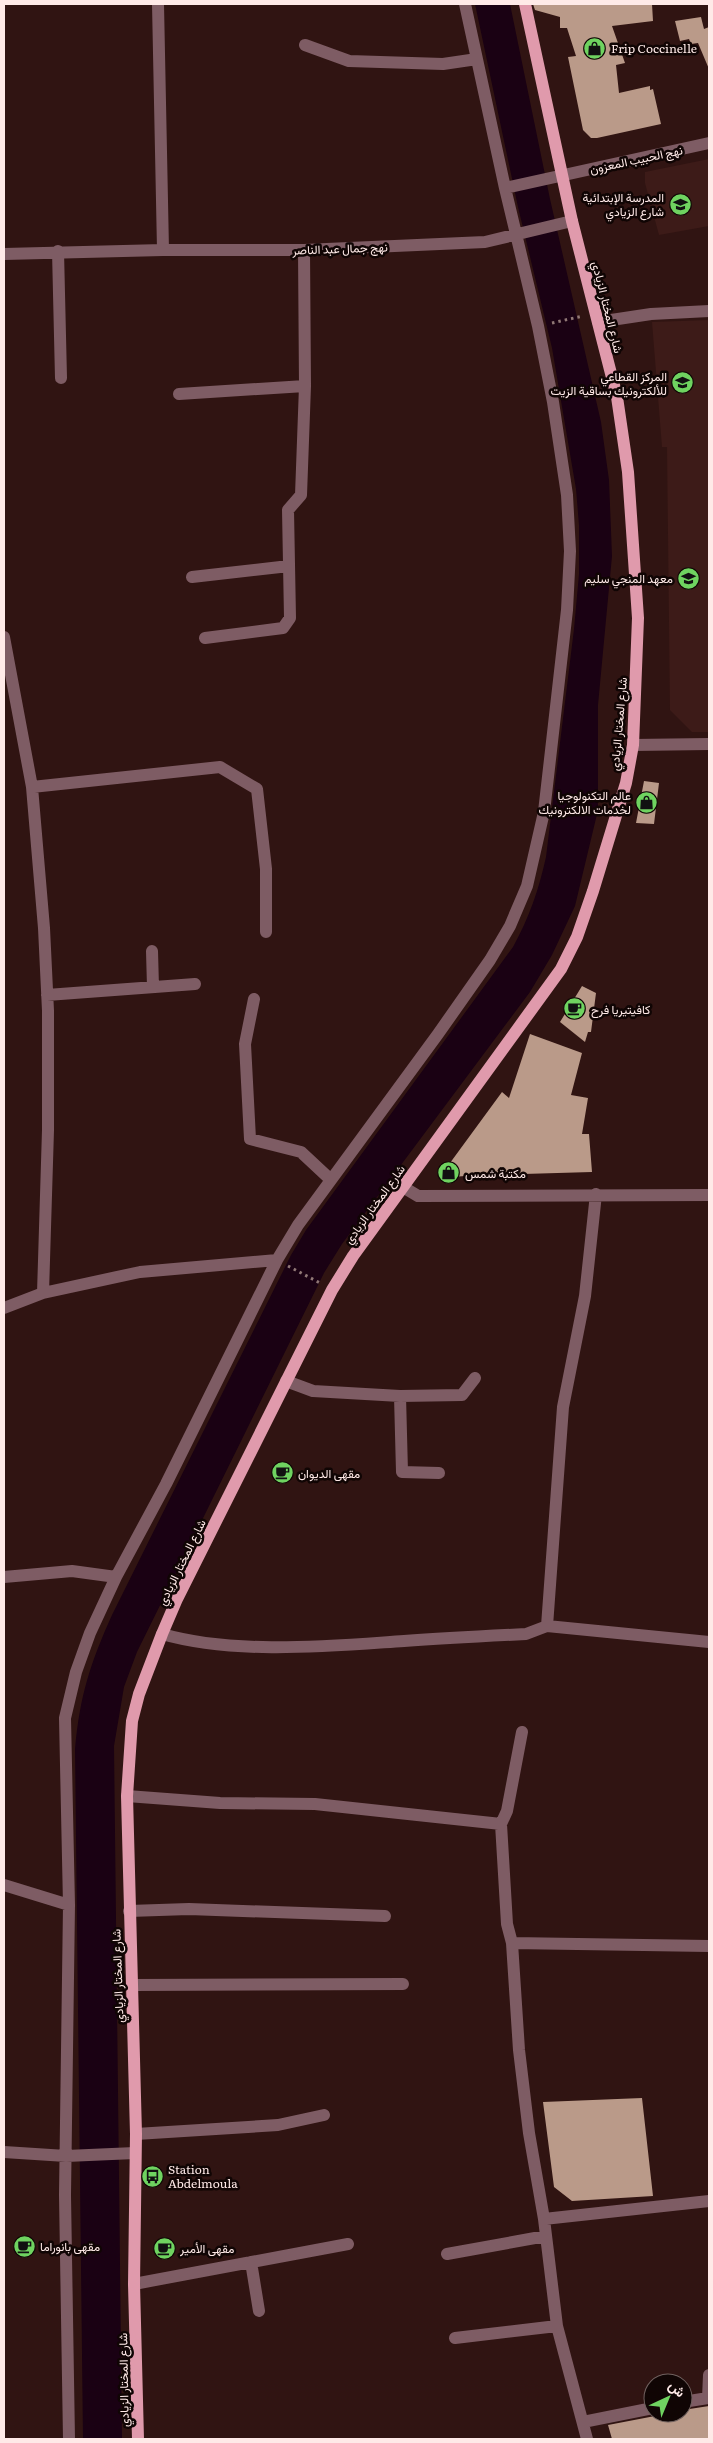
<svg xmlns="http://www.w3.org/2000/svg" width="713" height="2443" font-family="Literata,Vazirmatn,serif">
<rect width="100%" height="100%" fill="#301412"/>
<path fill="#3d1b18" d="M709,159V226L659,235L645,183V172Z
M709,320V732H692L670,710L667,447H662L652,322Z"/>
<path fill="#1a0113" d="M475,4H510L550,199L601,422L609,480L612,556L598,705V810L575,906L552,955L530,992L342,1244L324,1273L137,1652L124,1687L114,1746L122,2439H83L75,1749C80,1695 90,1664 112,1615L291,1255L306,1230L513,947C529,918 539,889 546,857L574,629L579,574V525L576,489L552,348L518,207Z"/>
<path fill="#ba9a89" d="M533,4H652L653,21L612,26L625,63L616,65L619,93L650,86V90L653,89L661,124L597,138H591L583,130L568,57L576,56L567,28H560V17L535,10Z
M701,17L704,29L709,27V69L698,43L691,44L689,39L680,41L675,21Z
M644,781L659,783L654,824L636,823Z
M582,986L596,993L591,1032H588L585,1042L560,1022Z
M530,1034L582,1053L571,1095L588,1098L582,1134H589L592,1172L523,1174L480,1173L478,1175L439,1178L502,1092L509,1098Z
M642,2098L653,2196L572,2201L554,2187L543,2102Z
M709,2406V2439H612L608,2425L655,2416L659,2413H683V2410Z"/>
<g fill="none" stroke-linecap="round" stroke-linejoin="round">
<path stroke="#907876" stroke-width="3" stroke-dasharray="2.5 4" stroke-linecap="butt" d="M552,323L583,316
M288,1266L320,1283"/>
<path stroke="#7e5c64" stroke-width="12" d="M158,4L163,250
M305,45L349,61L443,64L477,59
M505,188L709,143
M58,251L61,378
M4,254L163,250H304L485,242L572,221
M598,322L651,314L709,311
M179,394L305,386
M192,577L289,566
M4,637L32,787L44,928L48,1011V1130L43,1293
M205,638L283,628L290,618L288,510L301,495L305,386L304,250
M633,745L709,744
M32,787L220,767L257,789L266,869V932
M152,951L153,987
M47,995L195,984
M254,999L245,1044L250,1139L301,1152L331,1180
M403,1187L418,1196L709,1195
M4,1308L43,1293L140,1272L277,1260
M286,1381L313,1391L400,1396L402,1472L439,1473
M400,1396L462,1395L475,1378
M4,1577L72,1571L116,1577
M547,1626L709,1642
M162,1634C236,1655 329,1646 404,1641C445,1638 485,1636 526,1634L547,1626L563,1407L585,1296L596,1194
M522,1732L507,1811L501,1824L507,1924L512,1943L519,2050L529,2133L544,2219L557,2326L587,2439
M127,1796L220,1803L315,1804L501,1824
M4,1885L69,1905
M129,1911L189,1909L385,1916
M512,1943L709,1946
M132,1985L403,1984
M136,2134L278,2125L324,2115
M4,2152L66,2156L135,2153
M544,2219L709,2201
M447,2254L546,2236
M251,2262L259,2311
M134,2284L348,2244
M455,2338L557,2326
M683,2402L708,2398L709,2375
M583,2422L653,2408
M69,2439L65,2195L69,1905L65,1718L76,1672L90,1633L116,1577L166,1484L277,1260L298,1225L438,1034L490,960L510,926L527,886L544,812L567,610L570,551L567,495L553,402L538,326L505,188L465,4"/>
<path stroke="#e09aac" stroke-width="12" d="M138,2439L134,2284L136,2134L127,1796L132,1721L139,1694L162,1634L177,1599L332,1290L353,1256L561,969L577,937L593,891L626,783L633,745L638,618L628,472L617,397L572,221L525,4"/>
</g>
<defs>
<symbol id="shop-disc" viewBox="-11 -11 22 22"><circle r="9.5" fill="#6fd360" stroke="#100504"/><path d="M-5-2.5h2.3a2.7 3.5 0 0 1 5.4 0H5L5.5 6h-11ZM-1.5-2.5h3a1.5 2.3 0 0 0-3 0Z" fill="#111"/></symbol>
<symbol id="school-disc" viewBox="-11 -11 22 22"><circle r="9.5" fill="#6fd360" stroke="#100504"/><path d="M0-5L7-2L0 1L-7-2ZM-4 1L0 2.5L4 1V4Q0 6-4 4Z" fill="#111"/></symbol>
<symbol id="university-disc" viewBox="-11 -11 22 22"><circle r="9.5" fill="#6fd360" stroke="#100504"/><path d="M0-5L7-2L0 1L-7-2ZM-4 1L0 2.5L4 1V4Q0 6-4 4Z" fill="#111"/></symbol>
<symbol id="cafe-disc" viewBox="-11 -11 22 22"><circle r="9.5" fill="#6fd360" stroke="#100504"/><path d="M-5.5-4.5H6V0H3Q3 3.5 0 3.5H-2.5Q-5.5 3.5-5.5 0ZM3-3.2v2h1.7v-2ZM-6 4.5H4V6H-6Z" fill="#111"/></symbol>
<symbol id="bus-disc" viewBox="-11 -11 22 22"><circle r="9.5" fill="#6fd360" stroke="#100504"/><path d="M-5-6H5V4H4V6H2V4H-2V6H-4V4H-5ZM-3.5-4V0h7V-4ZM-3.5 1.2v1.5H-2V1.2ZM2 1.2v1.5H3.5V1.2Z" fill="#111"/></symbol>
</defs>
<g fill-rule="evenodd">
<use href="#shop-disc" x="582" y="36" width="25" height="25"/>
<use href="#school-disc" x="668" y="192" width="25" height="25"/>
<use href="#university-disc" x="670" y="370" width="25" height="25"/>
<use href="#school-disc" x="676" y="566" width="25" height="25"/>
<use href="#shop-disc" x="634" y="790" width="25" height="25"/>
<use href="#cafe-disc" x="562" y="996" width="25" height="25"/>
<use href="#shop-disc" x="436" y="1160" width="25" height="25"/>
<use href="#cafe-disc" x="270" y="1460" width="25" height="25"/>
<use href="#bus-disc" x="140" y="2164" width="25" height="25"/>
<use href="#cafe-disc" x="12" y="2234" width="25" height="25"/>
<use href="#cafe-disc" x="152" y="2236" width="25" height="25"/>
</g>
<g text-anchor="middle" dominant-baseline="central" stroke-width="5" stroke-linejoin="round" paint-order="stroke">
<g font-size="12" fill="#ffeae8" stroke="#100504" text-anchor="start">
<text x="611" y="48">Frip Coccinelle</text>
<text x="664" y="197" text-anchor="end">المدرسة الإبتدائية<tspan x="664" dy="14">شارع الزيادي</tspan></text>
<text x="667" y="376" text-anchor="end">المركز القطاعي<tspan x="667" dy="14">للألكترونيك بساقية الزيت</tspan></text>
<text x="673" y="578" text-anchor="end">معهد المنجي سليم</text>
<text x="631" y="795" text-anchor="end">عالم التكنولوجيا<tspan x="631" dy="14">لخدمات الالكترونيك</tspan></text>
<text x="591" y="1009">كافيتيريا فرح</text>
<text x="465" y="1173">مكتبة شمس</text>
<text x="298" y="1473">مقهى الديوان</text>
<text x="168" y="2169">Station<tspan x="168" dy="14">Abdelmoula</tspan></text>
<text x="40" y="2246">مقهى بانوراما</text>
<text x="180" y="2248">مقهى الأمير</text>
</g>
<g font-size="12" fill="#ffeae8" stroke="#100504">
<text transform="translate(636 159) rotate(-12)">نهج الحبيب المعزون</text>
<text transform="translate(340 248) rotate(-2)">نهج جمال عبد الناصر</text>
<text transform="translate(608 307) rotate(76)">شارع المختار الزيادي</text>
<text transform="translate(618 724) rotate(-85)">شارع المختار الزيادي</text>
<text transform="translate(374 1204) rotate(-54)">شارع المختار الزيادي</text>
<text transform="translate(181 1562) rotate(-64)">شارع المختار الزيادي</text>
<text transform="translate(117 1976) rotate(-92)">شارع المختار الزيادي</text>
<text transform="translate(123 2380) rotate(-91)">شارع المختار الزيادي</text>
</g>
</g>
<rect width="713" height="2443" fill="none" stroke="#ffeae8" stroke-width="10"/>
<g transform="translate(668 2398) rotate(44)"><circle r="24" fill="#100504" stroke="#70615f"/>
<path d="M0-4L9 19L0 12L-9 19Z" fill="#6fd360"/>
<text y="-8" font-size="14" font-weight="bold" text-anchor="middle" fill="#ffeae8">ش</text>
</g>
</svg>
